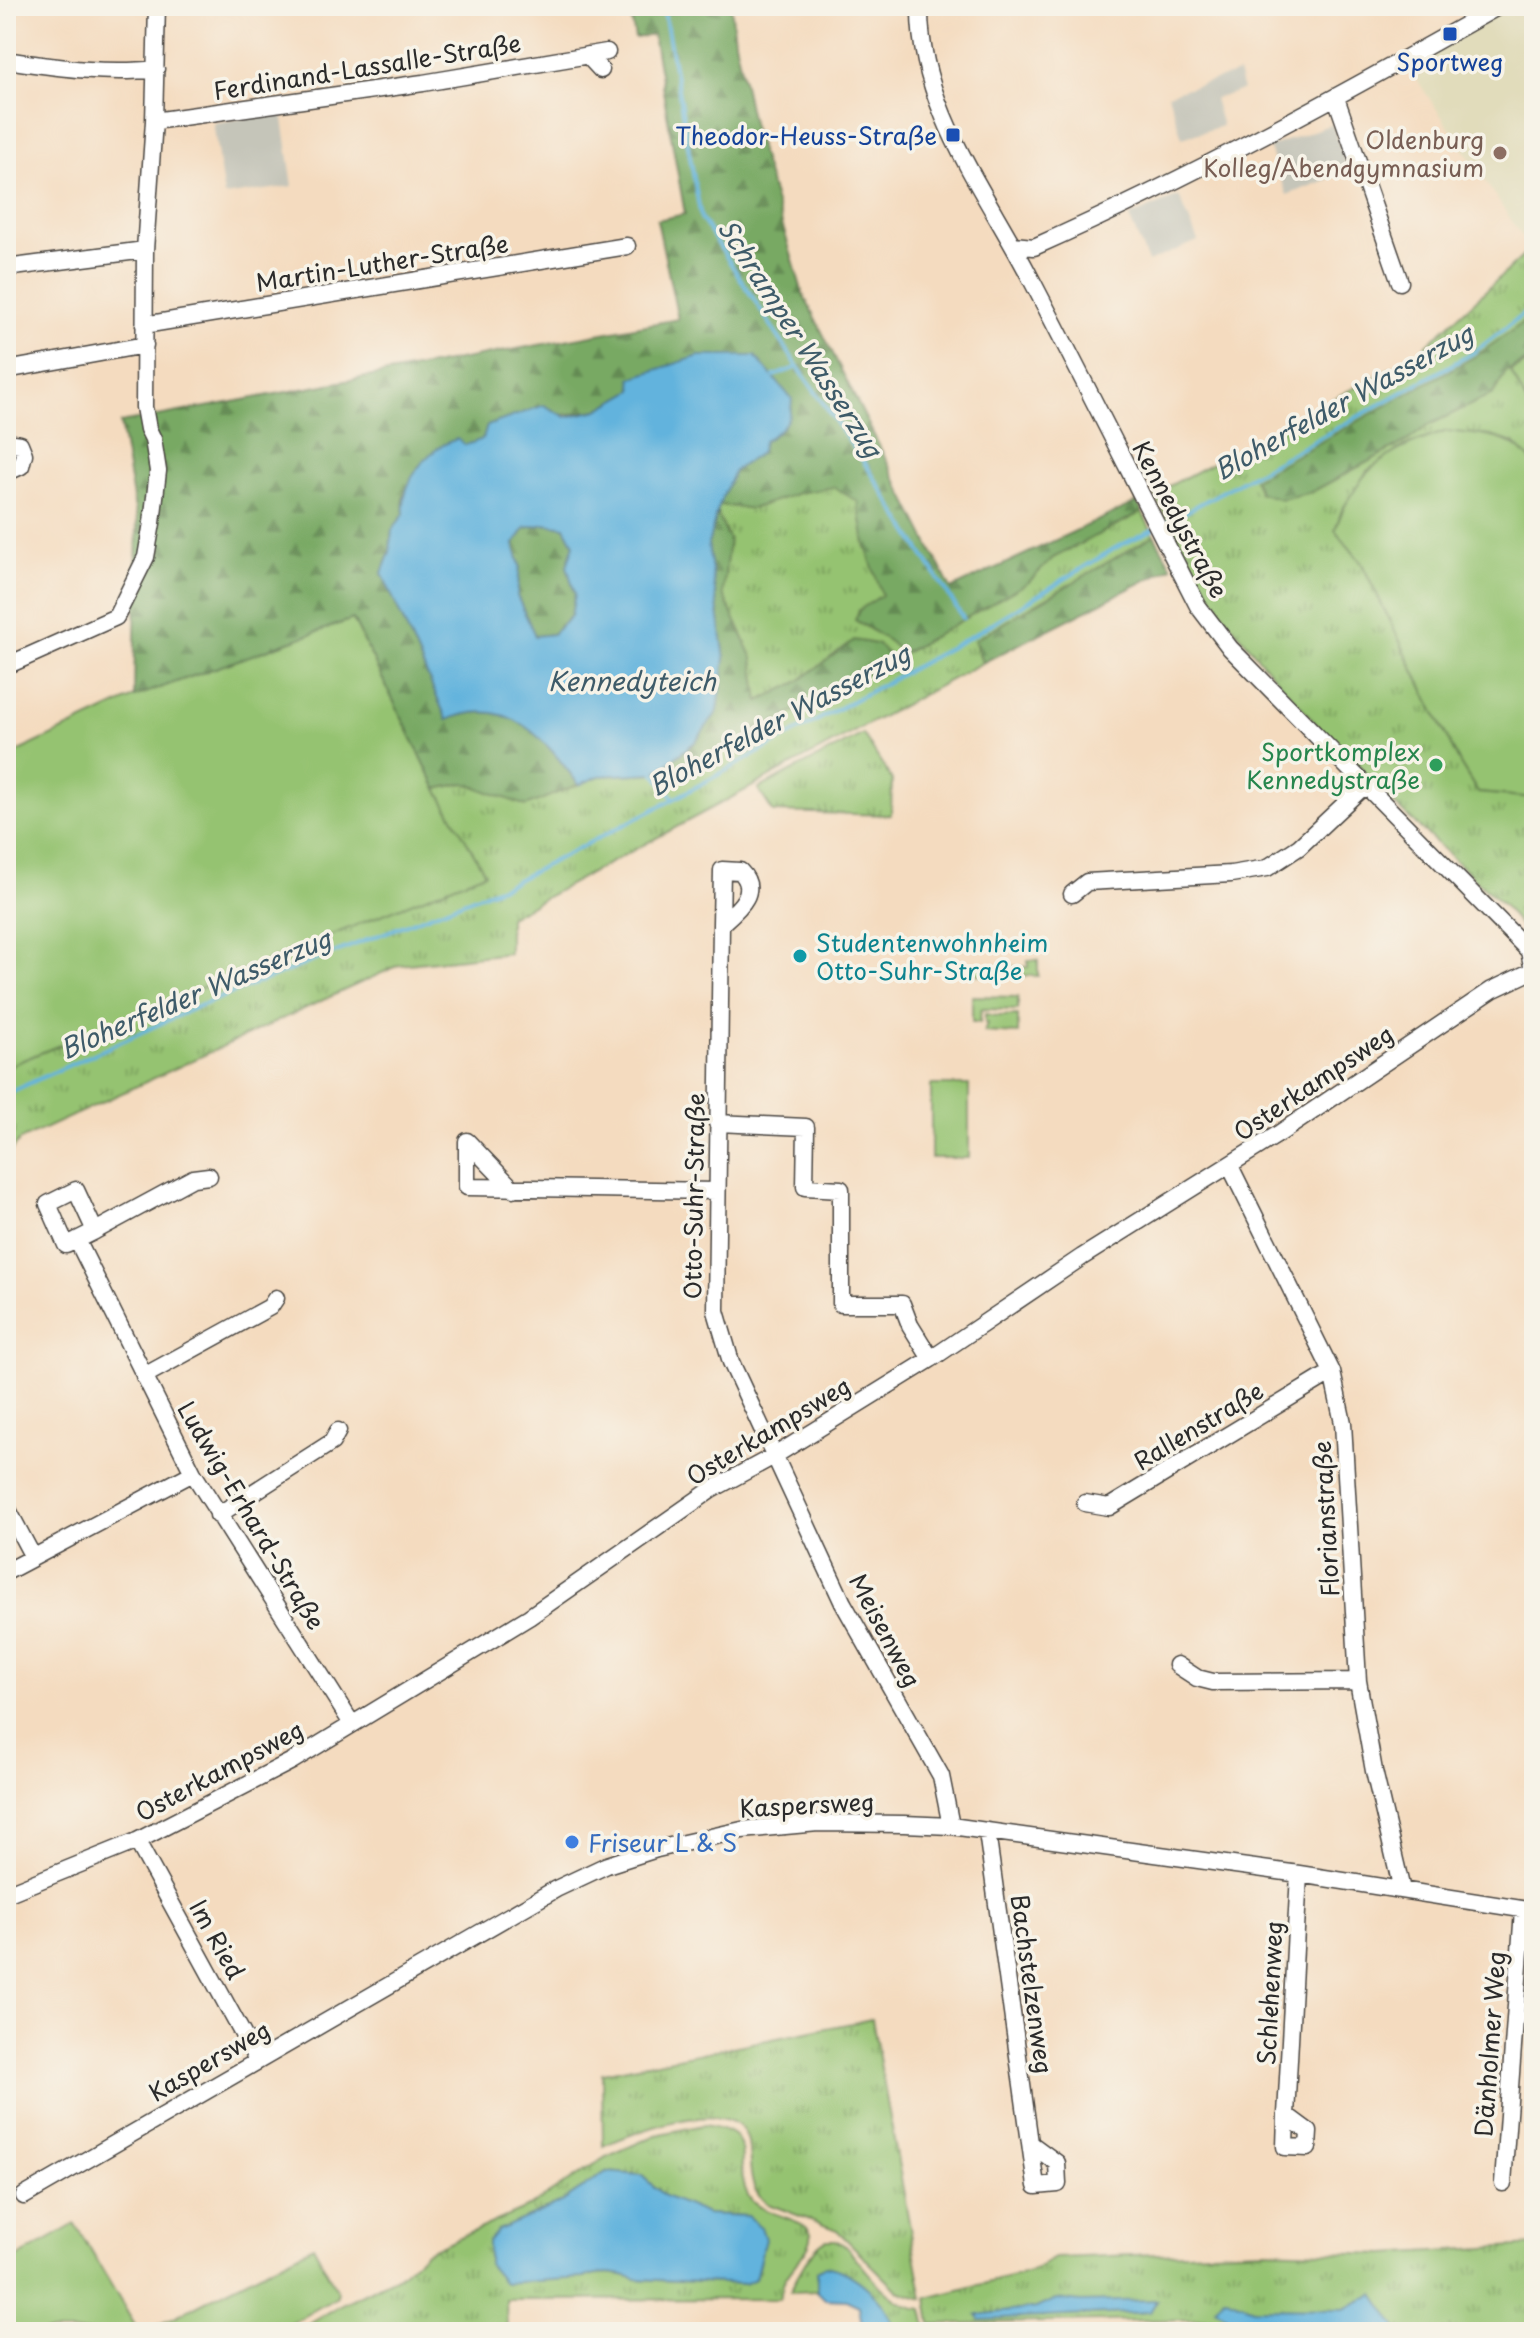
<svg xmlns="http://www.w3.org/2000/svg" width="1540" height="2338" font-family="'Playpen Sans',sans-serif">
<defs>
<pattern id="forest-firs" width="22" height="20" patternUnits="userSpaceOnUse" patternTransform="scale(2)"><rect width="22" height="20" fill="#78a963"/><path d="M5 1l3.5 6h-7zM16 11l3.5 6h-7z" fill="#638a52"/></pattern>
<pattern id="park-tufts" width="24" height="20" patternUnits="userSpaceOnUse" patternTransform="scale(2)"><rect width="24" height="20" fill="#95c371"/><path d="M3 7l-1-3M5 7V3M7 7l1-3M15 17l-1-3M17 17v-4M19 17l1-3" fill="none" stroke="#7a9f5d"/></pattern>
</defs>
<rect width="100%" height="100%" fill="#f7f3e8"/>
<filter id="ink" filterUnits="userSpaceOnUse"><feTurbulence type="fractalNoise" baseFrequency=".0125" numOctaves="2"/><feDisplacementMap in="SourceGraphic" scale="16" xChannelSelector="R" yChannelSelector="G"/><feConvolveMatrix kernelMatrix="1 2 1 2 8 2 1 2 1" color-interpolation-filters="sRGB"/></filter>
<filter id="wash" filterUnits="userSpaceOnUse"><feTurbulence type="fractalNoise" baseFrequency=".006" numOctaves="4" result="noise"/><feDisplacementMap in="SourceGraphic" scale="32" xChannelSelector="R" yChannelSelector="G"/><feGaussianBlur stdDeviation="1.8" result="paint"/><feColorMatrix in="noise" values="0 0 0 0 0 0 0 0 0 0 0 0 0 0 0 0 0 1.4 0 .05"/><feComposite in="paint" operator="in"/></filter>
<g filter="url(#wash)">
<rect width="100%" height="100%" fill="#f4dbbf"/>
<path fill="#e1dcbb" d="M1499,6H1534V246L1530,248L1403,59Z"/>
<path fill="#c5c5b9" d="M1238,73L1243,90L1214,99L1222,126L1182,138L1168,94Z
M282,112L293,186L224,196L213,123Z
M1332,124L1349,171L1287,195L1269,147Z
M1179,196L1198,241L1148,262L1129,217Z"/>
<path fill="#95c371" stroke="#60774e" stroke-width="2" d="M1534,359V417L1510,372Z
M1447,431C1479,435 1514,434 1534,464V798L1478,793L1460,764L1361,562L1335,531C1355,467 1388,451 1447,431Z
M353,619L437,789L486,873L6,1067V757L134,697Z
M1028,960H1038V976L971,974L972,966L1028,967Z
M972,996L1018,997V1010L981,1009L980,1022H972Z
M985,1014L998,1016L1018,1015V1034L984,1032L987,1023H985Z
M931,1085H969V1158H931Z
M75,2224L139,2332H6V2264Z
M313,2246L337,2291V2297L276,2332H145Z"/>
<path fill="url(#forest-firs)" stroke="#526a47" stroke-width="2" d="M629,6H731L735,41L752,123L803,294L951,589L1137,502L1142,512L1053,558L1030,582L902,654L890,642L855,620L859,610L881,594L865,544L858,502L799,493L751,509L719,505L734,470L760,453L764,441L778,432L633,390L598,410L487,426L484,439L419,466L403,498L404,514L392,530L390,552L382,573L447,720C510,693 546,740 579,785L526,806L465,783L437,789L353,619L134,697L137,521L120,423L678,319L657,220L685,214L653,35L635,38Z
M1534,315V357L1506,372L1493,394L1427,426L1409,440L1312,492L1281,499L1260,493L1253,479L1477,355Z
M717,513L729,539L723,594L753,658L759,701L796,683L854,640L877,644L894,658L670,778L661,769L695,742L725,659L708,544Z
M546,524L565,527L574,544L567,566L575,594L571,616L553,634L535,636L517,596L520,566L514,545L525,528Z
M1154,535L1172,567L982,663L974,640Z"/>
<path fill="url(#park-tufts)" stroke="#60774e" stroke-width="2" fill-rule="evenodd" d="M1534,246V315L1477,355L1254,479L1260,493L1281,499L1312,492L1409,440L1427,426L1493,394L1506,372L1534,357L1511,372L1534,417V464L1514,443L1491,436L1447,431L1404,446L1367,471L1342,510L1335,530L1361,562L1460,764L1478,793L1534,798V943L1504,906L1387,797L1326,735L1265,666L1205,592L1154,494L1416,355Z
M834,487L858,502L865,544L882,595L859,610L855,620L890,642L903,654L1029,582L1053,558L1142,512L1154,535L974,640L982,663L509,917V953L399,965L20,1140L6,1158V1067L485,873L437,789L465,783L526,806L599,776L655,773L661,769L670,777L894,659L877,644L854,640L796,683L759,701L753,658L723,594L729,539L717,513L719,505L751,509L799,493Z
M863,734L892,780L891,815L773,812L758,789Z
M872,2019L923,2299L898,2291L837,2230L768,2204C746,2189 752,2166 748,2142C737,2090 631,2134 603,2146L602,2073Z
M703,2125C764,2133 729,2161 749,2197C759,2216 807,2217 811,2234C814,2247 789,2269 784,2281C782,2287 781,2293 780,2299L506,2300L507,2332H294L340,2305L399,2276L426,2252L531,2206L606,2157L656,2135ZM606,2172L641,2175L664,2196L707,2214L747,2216L745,2284L636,2279C621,2273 599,2270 584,2278L498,2230L560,2203Z
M827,2240H836L847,2247C867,2270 890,2308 923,2309L928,2332H895L893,2325L817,2271V2291L790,2292C796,2277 813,2245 827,2240Z
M1534,2245V2332H1216L1214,2319L931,2324L927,2298L1030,2272L1055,2258L1263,2250L1385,2254Z"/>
<path fill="#62b3dd" stroke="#466f84" stroke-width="2" fill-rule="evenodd" d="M699,356H755L792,399C791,422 782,429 764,441L760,453L734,471L719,505L708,544L725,659L718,711L695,742L655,773L599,776L579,785C545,740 510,693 447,720L382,573L390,552L392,530L404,514C401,482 426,449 457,439L466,445L483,439L487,426L544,405L566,417L598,410L633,390L631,378ZM546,524L565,527L574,544L567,566L575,594L571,616L553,634L535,636L517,596L520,566L514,545L525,528Z
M606,2172L641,2175L664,2196L707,2214L747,2216L761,2227L765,2239L755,2279L745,2284L636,2279C621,2273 599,2270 584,2278L504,2283L488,2264V2242L498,2230L560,2203Z
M825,2266C855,2271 889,2301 895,2332H863L859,2306L846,2300L825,2299L817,2291V2271Z
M1374,2294L1400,2332H1229L1226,2316L1215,2308L1224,2297L1253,2308L1344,2309Z
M1056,2299L1080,2302L1157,2300L1150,2312L980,2320L977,2315L1036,2308Z"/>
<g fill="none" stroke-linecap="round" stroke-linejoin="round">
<path stroke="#62b3dd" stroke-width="4" d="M663,6L701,218L798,367L870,471L963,618
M774,376L798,367
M1162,525L1473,353L1534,306
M655,773L674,799
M6,1094L197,1007L511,883L674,799L973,635L1117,547L1154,529"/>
</g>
</g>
<g filter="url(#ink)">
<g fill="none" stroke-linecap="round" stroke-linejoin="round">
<defs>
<path id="minor" d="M920,6C918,107 987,193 1031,279C1088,388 1142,497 1198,606L1230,648L1529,951L1533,970
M587,55L601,70
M6,60C55,67 107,75 156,69
M1336,98L1400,282
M154,121L423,83L607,52
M1013,245L1034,247C1194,176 1347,92 1499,6
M6,268L145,250
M144,325L627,246
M6,370L145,345
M6,442L20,444L24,454L21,466L10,471L6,470
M6,666L116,617L146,557L152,523L158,471L153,439L148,429L144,407L145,250L154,121L157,6
M1072,894L1087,882L1231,874L1267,868L1299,847L1365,785
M721,924L722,870L740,871C761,892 737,910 721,924L716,1311L731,1362L843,1603L941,1776L951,1826
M717,1123L806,1127L805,1187L841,1189V1304H902L910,1325L931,1359
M1230,1166L1332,1372L1343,1423L1358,1681L1374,1771L1402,1890
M513,1189L467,1141V1187L716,1191
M95,1231L193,1178L209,1176
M77,1240L95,1231L76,1190L48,1204L66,1245L77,1240L193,1473L352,1724
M144,1376L270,1307L276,1298
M1085,1503L1109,1507L1332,1372
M6,1506L33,1557
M218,1515L332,1442L338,1431
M6,1572L193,1473
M1177,1665L1197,1678L1213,1682L1358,1681
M987,1832L1036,2186L1058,2184L1057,2163L1031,2144
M137,1841L257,2060
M6,1894L137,1841L292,1761L529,1617L711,1490L774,1456L931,1359L1082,1257L1280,1133L1492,990L1534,970
M1286,2115L1309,2132L1308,2148L1285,2147L1286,2115L1299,1874
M1503,2183L1523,1910
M24,2196L556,1889L607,1865L657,1849L742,1830L818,1823L904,1824L951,1826L1299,1874L1534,1911"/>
</defs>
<use href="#minor" stroke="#494541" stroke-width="19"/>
<use href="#minor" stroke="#fff" stroke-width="16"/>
</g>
</g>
<g fill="#1a4fb4" stroke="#f7f3e8" stroke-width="3">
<rect x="1442" y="26" width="16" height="16" rx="4"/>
<rect x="945" y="127" width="16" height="16" rx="4"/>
</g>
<circle fill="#8d6e63" stroke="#f7f3e8" stroke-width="3" cx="1500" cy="153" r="8"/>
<circle fill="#2e9e5b" stroke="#f7f3e8" stroke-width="3" cx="1436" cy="765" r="8"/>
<circle fill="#0f9aa8" stroke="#f7f3e8" stroke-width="3" cx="800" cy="956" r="8"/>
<circle fill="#3f7fe0" stroke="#f7f3e8" stroke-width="3" cx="572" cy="1842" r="8"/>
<g text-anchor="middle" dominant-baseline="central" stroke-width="7" stroke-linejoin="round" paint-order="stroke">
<g font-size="24" fill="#164399" stroke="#f7f3e8">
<text x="1450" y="61">Sportweg</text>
<text x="937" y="135" text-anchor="end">Theodor-Heuss-Straße</text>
</g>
<g font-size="24" fill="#2b2b2b" stroke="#f7f3e8">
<text transform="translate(367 66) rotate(-9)">Ferdinand-Lassalle-Straße</text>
<text transform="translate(382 262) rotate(-9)">Martin-Luther-Straße</text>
<text transform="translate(1181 519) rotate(62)">Kennedystraße</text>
<text transform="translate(1313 1082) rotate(-34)">Osterkampsweg</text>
<text transform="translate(693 1196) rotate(-89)">Otto-Suhr-Straße</text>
<text transform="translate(1198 1425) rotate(-31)">Rallenstraße</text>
<text transform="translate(768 1430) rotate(-31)">Osterkampsweg</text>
<text transform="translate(252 1515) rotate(59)">Ludwig-Erhard-Straße</text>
<text transform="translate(1325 1519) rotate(-93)">Florianstraße</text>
<text transform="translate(886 1630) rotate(62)">Meisenweg</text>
<text transform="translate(219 1770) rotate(-28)">Osterkampsweg</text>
<text transform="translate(807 1804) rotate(-3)">Kaspersweg</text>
<text transform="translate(218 1939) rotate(61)">Im Ried</text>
<text transform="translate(1033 1984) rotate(82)">Bachstelzenweg</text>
<text transform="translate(1269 1993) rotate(-87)">Schlehenweg</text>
<text transform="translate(1489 2044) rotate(-86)">Dänholmer Weg</text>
<text transform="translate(209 2060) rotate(-30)">Kaspersweg</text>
</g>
<g font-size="24" fill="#785e54" stroke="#f7f3e8" text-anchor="end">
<text x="1484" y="139">Oldenburg<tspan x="1484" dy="28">Kolleg/Abendgymnasium</tspan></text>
</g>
<g font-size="24" fill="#27864d" stroke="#f7f3e8" text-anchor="end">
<text x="1420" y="751">Sportkomplex<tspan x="1420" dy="28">Kennedystraße</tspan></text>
</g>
<g font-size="24" fill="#0d838f" stroke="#f7f3e8" text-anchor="start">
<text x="816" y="942">Studentenwohnheim<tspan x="816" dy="28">Otto-Suhr-Straße</tspan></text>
</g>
<g font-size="24" fill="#366cbe" stroke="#f7f3e8" text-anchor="start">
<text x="588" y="1842">Friseur L &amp; S</text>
</g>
<g font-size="26" font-style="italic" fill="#3e5b69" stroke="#f7f3e8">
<text transform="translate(801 338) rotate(57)">Schramper Wasserzug</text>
<text transform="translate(1343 401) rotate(-29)">Bloherfelder Wasserzug</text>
<text x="632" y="680">Kennedyteich</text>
<text transform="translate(779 719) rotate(-28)">Bloherfelder Wasserzug</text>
<text transform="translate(195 993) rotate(-23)">Bloherfelder Wasserzug</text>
</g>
</g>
<rect width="1540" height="2338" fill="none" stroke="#f7f3e8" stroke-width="32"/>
</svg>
